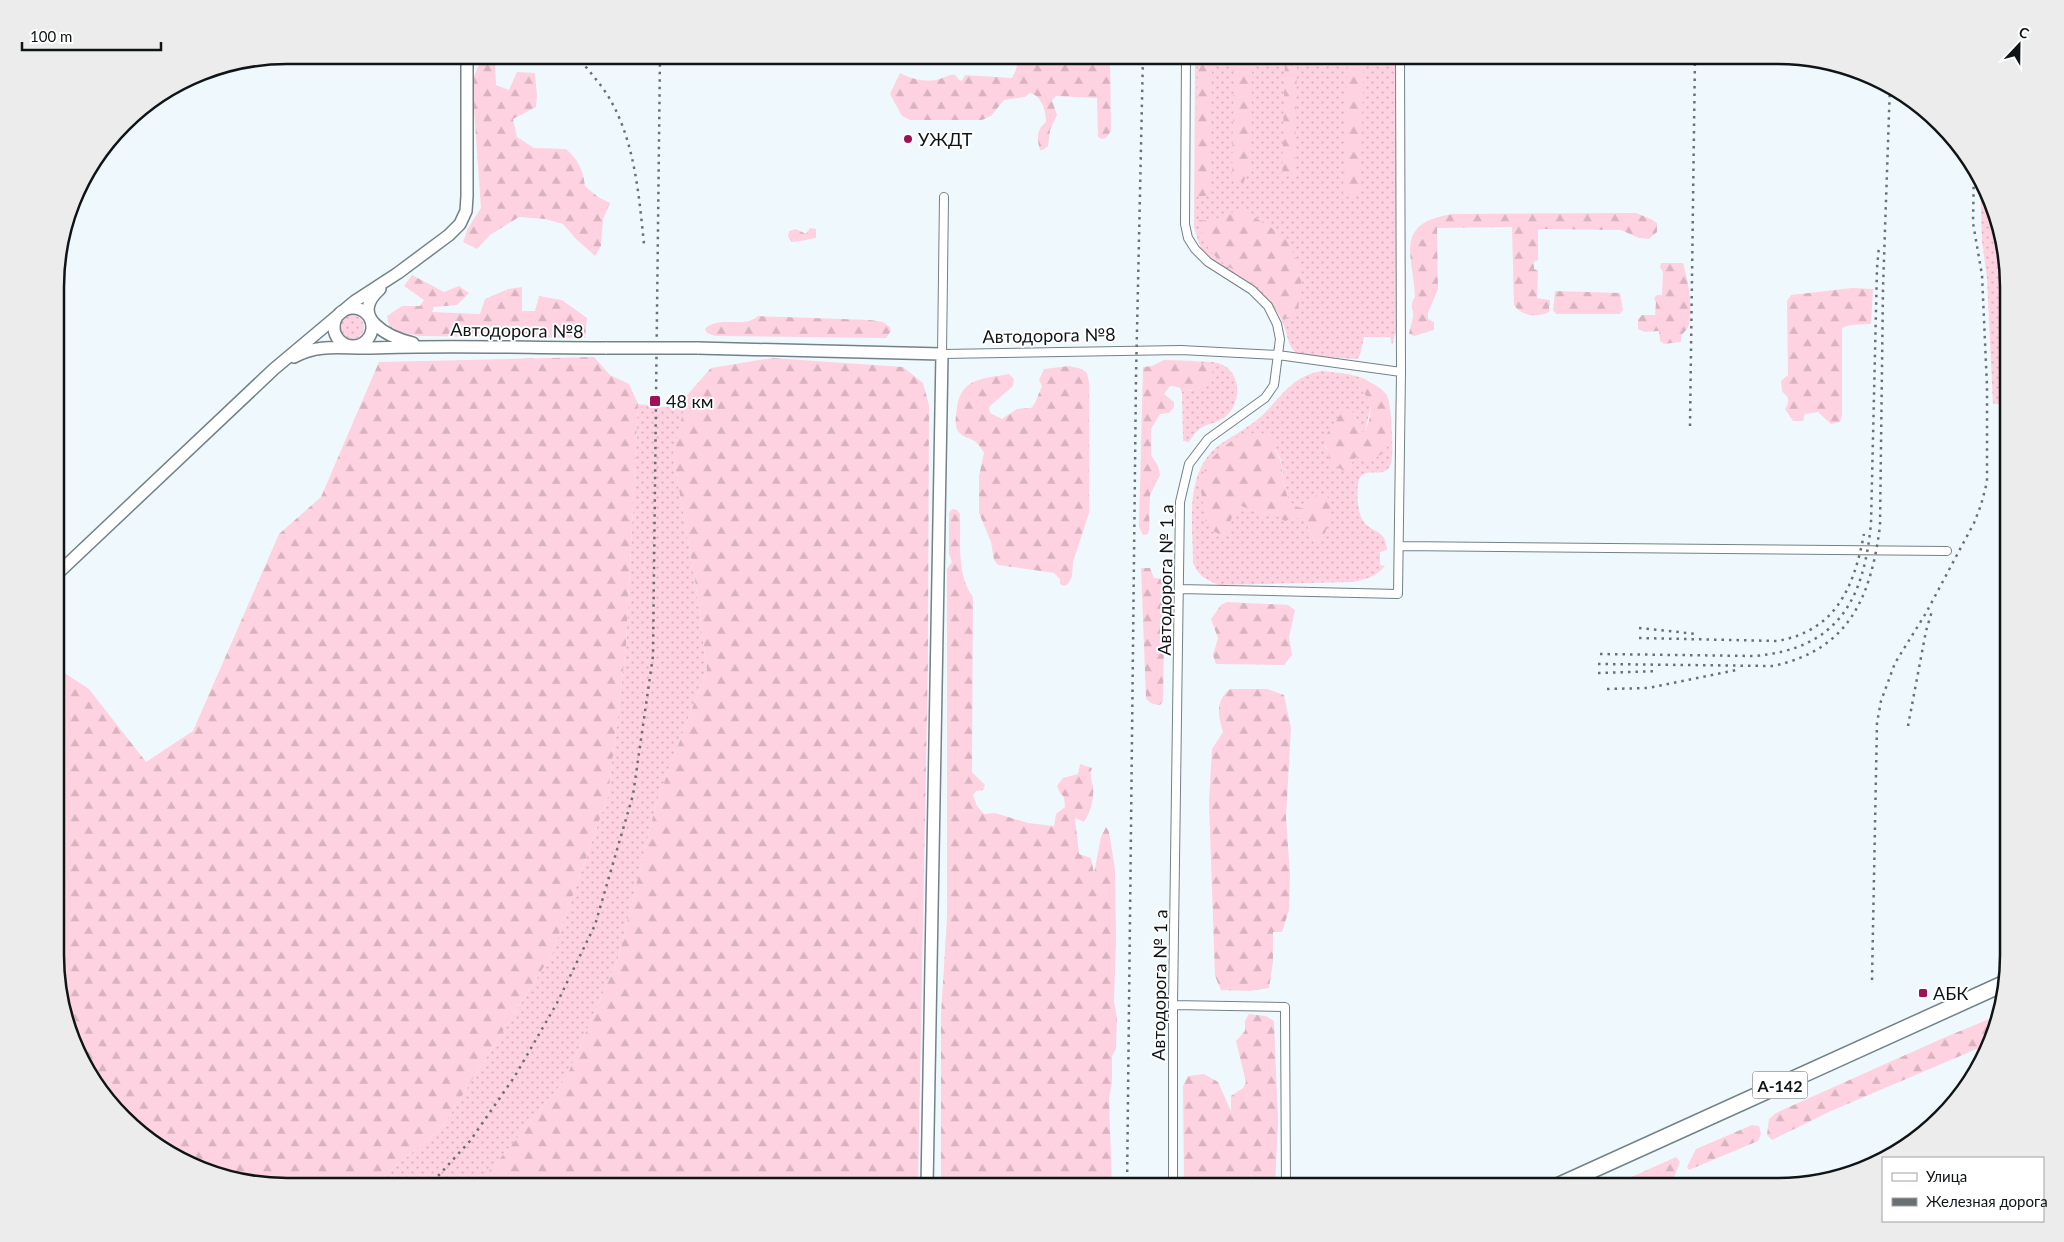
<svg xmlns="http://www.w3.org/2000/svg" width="2064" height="1242" font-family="Lato,sans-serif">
<defs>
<pattern id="grass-dots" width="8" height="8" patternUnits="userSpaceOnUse" patternTransform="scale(1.25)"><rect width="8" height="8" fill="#fed2e0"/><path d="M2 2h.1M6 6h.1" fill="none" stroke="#d8b3bf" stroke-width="1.8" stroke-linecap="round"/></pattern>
<pattern id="forest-firs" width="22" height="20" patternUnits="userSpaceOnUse" patternTransform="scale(1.25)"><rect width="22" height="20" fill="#fed2e0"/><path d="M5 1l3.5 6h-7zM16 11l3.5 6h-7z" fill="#d8b3bf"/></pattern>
</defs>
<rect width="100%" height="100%" fill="#eff9fd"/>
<path fill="url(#grass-dots)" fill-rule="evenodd" d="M1195,55H1395L1397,328L1392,345L1390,337H1364L1360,355L1357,359L1299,355C1287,347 1288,334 1282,321C1280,316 1276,310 1272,305C1256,282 1220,277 1204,253C1199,246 1197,236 1194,228Z
M1980,179L1997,212L2008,271V404H1993L1987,278L1982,241Z
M340 327a12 12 0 1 1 24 0a12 12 0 1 1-24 0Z
M1195,361C1202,362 1211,361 1218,363C1241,369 1243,402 1226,416C1210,429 1204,418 1189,442L1183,441L1182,392L1179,387L1192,391L1210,367Z
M1322,371L1348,374L1363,378L1359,380L1371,405L1365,432H1360L1354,413L1325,447L1330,454L1349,470L1353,460L1357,457L1388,444L1391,414C1391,425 1395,461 1389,468C1380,479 1361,464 1358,484C1357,495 1357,513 1364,522C1375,535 1385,528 1387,550L1380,552V565L1385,566C1376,577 1364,580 1351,582L1219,585C1205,579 1198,576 1193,562C1193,524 1184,473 1218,446C1231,436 1247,429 1259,418C1281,399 1290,376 1322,371ZM1261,433C1266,440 1274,447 1278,454C1288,469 1277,509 1306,508L1316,543L1308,528L1309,524C1301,516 1295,517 1285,520L1269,512L1261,514L1241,506L1234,512L1230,520Z
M638,404L684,409L673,455L696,586L707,669L656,804L618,959L566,1078L510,1147L475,1187H370L441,1129L552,954L608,796L626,647Z"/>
<path fill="url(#forest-firs)" d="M1019,55H1110L1111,131L1106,138L1102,139L1098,137L1097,98L1056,96L1052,100L1057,115L1050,130L1048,146L1043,150H1040C1037,139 1036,130 1046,122C1046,111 1042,96 1030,93L1025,97L1004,100L991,116L982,120H910L902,116L890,94L900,73C912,79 922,82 936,80C943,79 948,74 955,75L959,80L962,81L965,75L1012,78L1016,70Z
M1198,55H1212L1210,195L1195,197Z
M1234,55H1252L1251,165L1243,183L1232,178Z
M1285,55H1297L1295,175L1282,177Z
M1348,55H1364L1360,193L1343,195Z
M480,62H495L496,85L509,90L517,72L535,73L537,96L536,107L513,119L517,137L534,148L566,149C578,160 583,169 585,186L598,197L610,203L603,219L601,246L595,256L576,239L563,224L545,219L519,217L490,235L477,249L463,242L468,228L481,208L472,81Z
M1241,209L1286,237L1302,273L1298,311L1284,320C1275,310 1268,296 1258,287C1229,262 1206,264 1199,220L1211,221Z
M1636,213L1651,219L1657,223V232L1649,239L1639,238L1621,230L1538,229V260L1534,262V269L1538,270L1537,298L1550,300V305L1549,306V312C1538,318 1521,316 1514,305L1512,227L1437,228L1438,289L1428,313V319L1434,322V330L1414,336L1409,334C1410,328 1412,322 1413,317C1414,309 1409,305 1415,297C1413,254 1393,224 1452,214Z
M810,228L816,229V238C807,239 800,242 792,242L788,237L789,231L796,229L806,234Z
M1661,263H1683C1688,280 1694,310 1688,327C1687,330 1683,333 1681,336V342L1664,344L1660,341L1659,331L1645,332L1638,329V319L1642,315H1655L1656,303L1654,298L1657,295H1662L1663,272L1660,267Z
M412,275L444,292L459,286L469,293L457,305L434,307L432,312L480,314L485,299L508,289L522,287V311H535L539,296L562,300L587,318L585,338L419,336L390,330L387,316L402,306H420L424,300L404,286Z
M1852,288L1873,289L1871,324L1850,325L1842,328V415L1840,422L1831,424L1818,412L1805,414L1803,421H1793L1785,409L1788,403V398L1782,391L1781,381L1788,375L1787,301L1791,295Z
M1555,291L1620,293L1623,310L1620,314H1556L1553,310Z
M758,316L870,320L883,322L890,327L891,331L886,338L715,336L707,333L705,329C718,315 745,329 758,316Z
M594,357L610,375L629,384L638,404L626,647L608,796L552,954L441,1129L370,1187H286L226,1179L171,1156L94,1084L57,985V668L89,689L146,762L193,731L279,534L321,497L379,362Z
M772,358L903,367L923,383L929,405L928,659L918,1187H475L510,1147L566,1078L618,959L656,804L707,669L696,586L673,455L687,395L711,368Z
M1164,360L1195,361L1210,367C1214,374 1215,380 1209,385C1196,396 1185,387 1170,386L1164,394L1174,402V407L1169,413L1160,414L1151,429V455L1158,466L1160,475L1150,495L1149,530L1148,534L1143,535L1139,527L1143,367L1152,366Z
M1069,366L1082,369L1087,373L1089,382V513L1073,562L1072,576L1068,584L1064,586L1060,584V579L1054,573L998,565L994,560L991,542L979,513V476L984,453C982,450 980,446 977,443C972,438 962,438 958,431C954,424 956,415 957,408C961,377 984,379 1009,374L1014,379L1013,386L989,407L990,413L1002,419L1017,409L1031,408L1035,403L1042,386L1039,380L1044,369Z
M1363,378C1371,383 1381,387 1386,394C1393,404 1393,444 1384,452C1380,456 1374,458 1369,460L1357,457L1353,460L1349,470L1344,471L1329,462C1330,453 1325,447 1324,438L1345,408L1354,413L1360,432H1365C1372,414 1375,400 1358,388L1359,380Z
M1261,433L1274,438L1275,451C1289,464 1276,509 1306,508L1317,494H1326C1336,510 1327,529 1320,544L1316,543L1308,528L1309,524C1301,516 1295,517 1285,521L1269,512L1261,514L1241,506C1233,513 1230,519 1229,530L1223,536L1215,532L1206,523L1200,484L1202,476L1210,460L1223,447L1242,434Z
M952,509L957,510L960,514C961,541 956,575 973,597L972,772L985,785L983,790L976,791L973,795L977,806L984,814L995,813L1028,823L1054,826L1056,814L1065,807L1064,797L1060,793L1057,786L1063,778L1078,774L1080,764L1092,768C1089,775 1092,780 1093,787C1094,800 1091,811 1084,822L1075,818L1079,854L1091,858L1094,873L1101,837L1106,827L1109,832L1115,869L1116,941L1114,1001L1117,1018L1116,1049L1112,1056V1082L1109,1098L1112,1187H941V1015L947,917V569L952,562L949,554V513Z
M1141,568H1150L1154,578L1163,579L1165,587L1163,701L1160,705C1154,705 1149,703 1146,698Z
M1227,602L1288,605L1295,610L1289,637L1292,655L1284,665L1216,664L1213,655L1218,638L1211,619L1221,605Z
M1230,689H1267L1284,695L1291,728L1286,817L1290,875L1289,910L1282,932H1273V962L1269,988L1249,991L1221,990L1215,976L1209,802L1212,749L1223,732C1218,716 1215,701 1230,689Z
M1249,1014L1266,1016L1274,1021L1278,1121L1275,1187H1254L1251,1174L1249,1187H1184L1183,1086L1188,1076L1204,1074L1218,1082L1231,1111V1096L1243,1088L1246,1082L1236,1041L1245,1031V1021Z
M1994,1017L1986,1045L1831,1111L1772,1140L1767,1135L1769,1119L1776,1113L1941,1039Z
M1752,1125L1759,1126L1761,1134L1758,1141L1689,1170L1687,1167L1696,1149Z
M1676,1157L1680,1162L1674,1177L1656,1187H1609Z"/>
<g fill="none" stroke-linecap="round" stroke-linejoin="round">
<defs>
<path id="street" d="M944,197L942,354L1181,350L1278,355L1401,372
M1399,546L1947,551
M1179,589L1398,594L1401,372L1400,55
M1173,1005L1285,1007L1286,1187
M1173,1187V1005L1180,502L1189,464L1208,439L1265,398L1274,385L1280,339L1277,324L1268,306L1252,290L1208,262L1195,249L1188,238L1185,224L1186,55"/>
<path id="secondary" d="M380,289C348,317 388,337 413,343
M334 327a19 19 0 1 1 38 0a19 19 0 1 1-38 0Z
M697,348L942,354L927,1187
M294,357C320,343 343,349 371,348C450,345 528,348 607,348
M57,574L274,369L355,301L398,273L449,235L460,224L466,211L467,196V55"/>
<path id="highway" d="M1555,1187L2005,983"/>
</defs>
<use href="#street" stroke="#728288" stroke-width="10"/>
<use href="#secondary" stroke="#728288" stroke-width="14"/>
<use href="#highway" stroke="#728288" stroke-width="18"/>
<use href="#street" stroke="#fff" stroke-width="8"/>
<use href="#secondary" stroke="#fff" stroke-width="11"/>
<use href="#highway" stroke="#fff" stroke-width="15"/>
<path stroke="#687073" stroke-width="2.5" stroke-dasharray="2.5 5" stroke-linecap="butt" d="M576,55C588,70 602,85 611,101C635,144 639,196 644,244
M1690,426L1695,55
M1639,628L1697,634
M1639,638L1777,641C1836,631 1854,587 1864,534
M1600,654L1754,656C1838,649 1864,600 1871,523L1877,268L1879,246
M1598,664L1773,666C1849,650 1871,597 1880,526L1883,288L1890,85
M1598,673L1657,671
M1607,689L1648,688L1736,670
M1908,726L1926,631L1932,611
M1872,980L1877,723L1881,701L1895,663L1926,613L1974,523L1981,505L1987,482V386L1982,275L1973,223L1974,166
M428,1187L470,1141L515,1076L557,1003L595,925L633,795L653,656L660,55
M1127,1187L1136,377L1143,55"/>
<defs>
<path id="secondary-bridge" d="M607,348H697"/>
</defs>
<use href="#secondary-bridge" stroke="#728288" stroke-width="14" stroke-linecap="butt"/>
<use href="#secondary-bridge" stroke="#fff" stroke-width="11"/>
</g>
<g fill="#a01059" stroke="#fff" stroke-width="2">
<circle cx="908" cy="139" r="5"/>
<rect x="649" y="395" width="12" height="12" rx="2.5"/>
<rect x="1918" y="988" width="10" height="10" rx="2.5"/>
</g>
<g text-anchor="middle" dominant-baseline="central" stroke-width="4" stroke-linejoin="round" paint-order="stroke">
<rect fill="#fff" stroke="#575b5d" stroke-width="1" x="1752.5" y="1071.5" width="55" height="27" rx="4"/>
<g font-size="16" font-weight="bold" fill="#0f1517">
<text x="1780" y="1085">А-142</text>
</g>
<g font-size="18" fill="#0f1517" stroke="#fff" text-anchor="start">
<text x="918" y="139">УЖДТ</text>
<text x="666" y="401">48 км</text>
<text x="1933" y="993">АБК</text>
</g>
<g font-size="18" fill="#0f1517" stroke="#fff">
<text transform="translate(517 330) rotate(1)">Автодорога №8</text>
<text transform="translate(1049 335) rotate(-1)">Автодорога №8</text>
<text transform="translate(1165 580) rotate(-89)">Автодорога № 1 а</text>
<text transform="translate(1159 985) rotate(-89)">Автодорога № 1 а</text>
</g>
</g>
<path d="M0 0H2064V1242H0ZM287 64H1777A223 223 0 0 1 2000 287V955A223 223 0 0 1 1777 1178H287A223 223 0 0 1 64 955V287A223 223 0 0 1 287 64Z" fill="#ececec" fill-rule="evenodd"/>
<path fill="none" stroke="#0f1517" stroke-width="2.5" d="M287 64H1777A223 223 0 0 1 2000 287V955A223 223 0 0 1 1777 1178H287A223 223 0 0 1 64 955V287A223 223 0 0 1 287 64Z"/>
<rect x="1882" y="1157" width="162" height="65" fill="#ffffff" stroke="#9fa1a2"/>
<rect x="1892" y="1173" width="25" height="8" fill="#ffffff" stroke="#9fa1a2"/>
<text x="1926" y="1182" font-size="15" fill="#0f1517">Улица</text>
<rect x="1892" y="1198" width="25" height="8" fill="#687073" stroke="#9fa1a2"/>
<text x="1926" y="1207" font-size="15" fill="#0f1517">Железная дорога</text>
<g transform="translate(2019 45) rotate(22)" stroke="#ffffff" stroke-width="4" paint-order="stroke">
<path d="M0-4L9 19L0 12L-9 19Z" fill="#0f1517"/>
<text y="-8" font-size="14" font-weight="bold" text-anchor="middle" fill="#0f1517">С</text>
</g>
<path d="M22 42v8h139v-8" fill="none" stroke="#0f1517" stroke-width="2.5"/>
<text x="30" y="42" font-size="15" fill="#0f1517" stroke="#ffffff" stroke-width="4" paint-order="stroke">100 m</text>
</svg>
